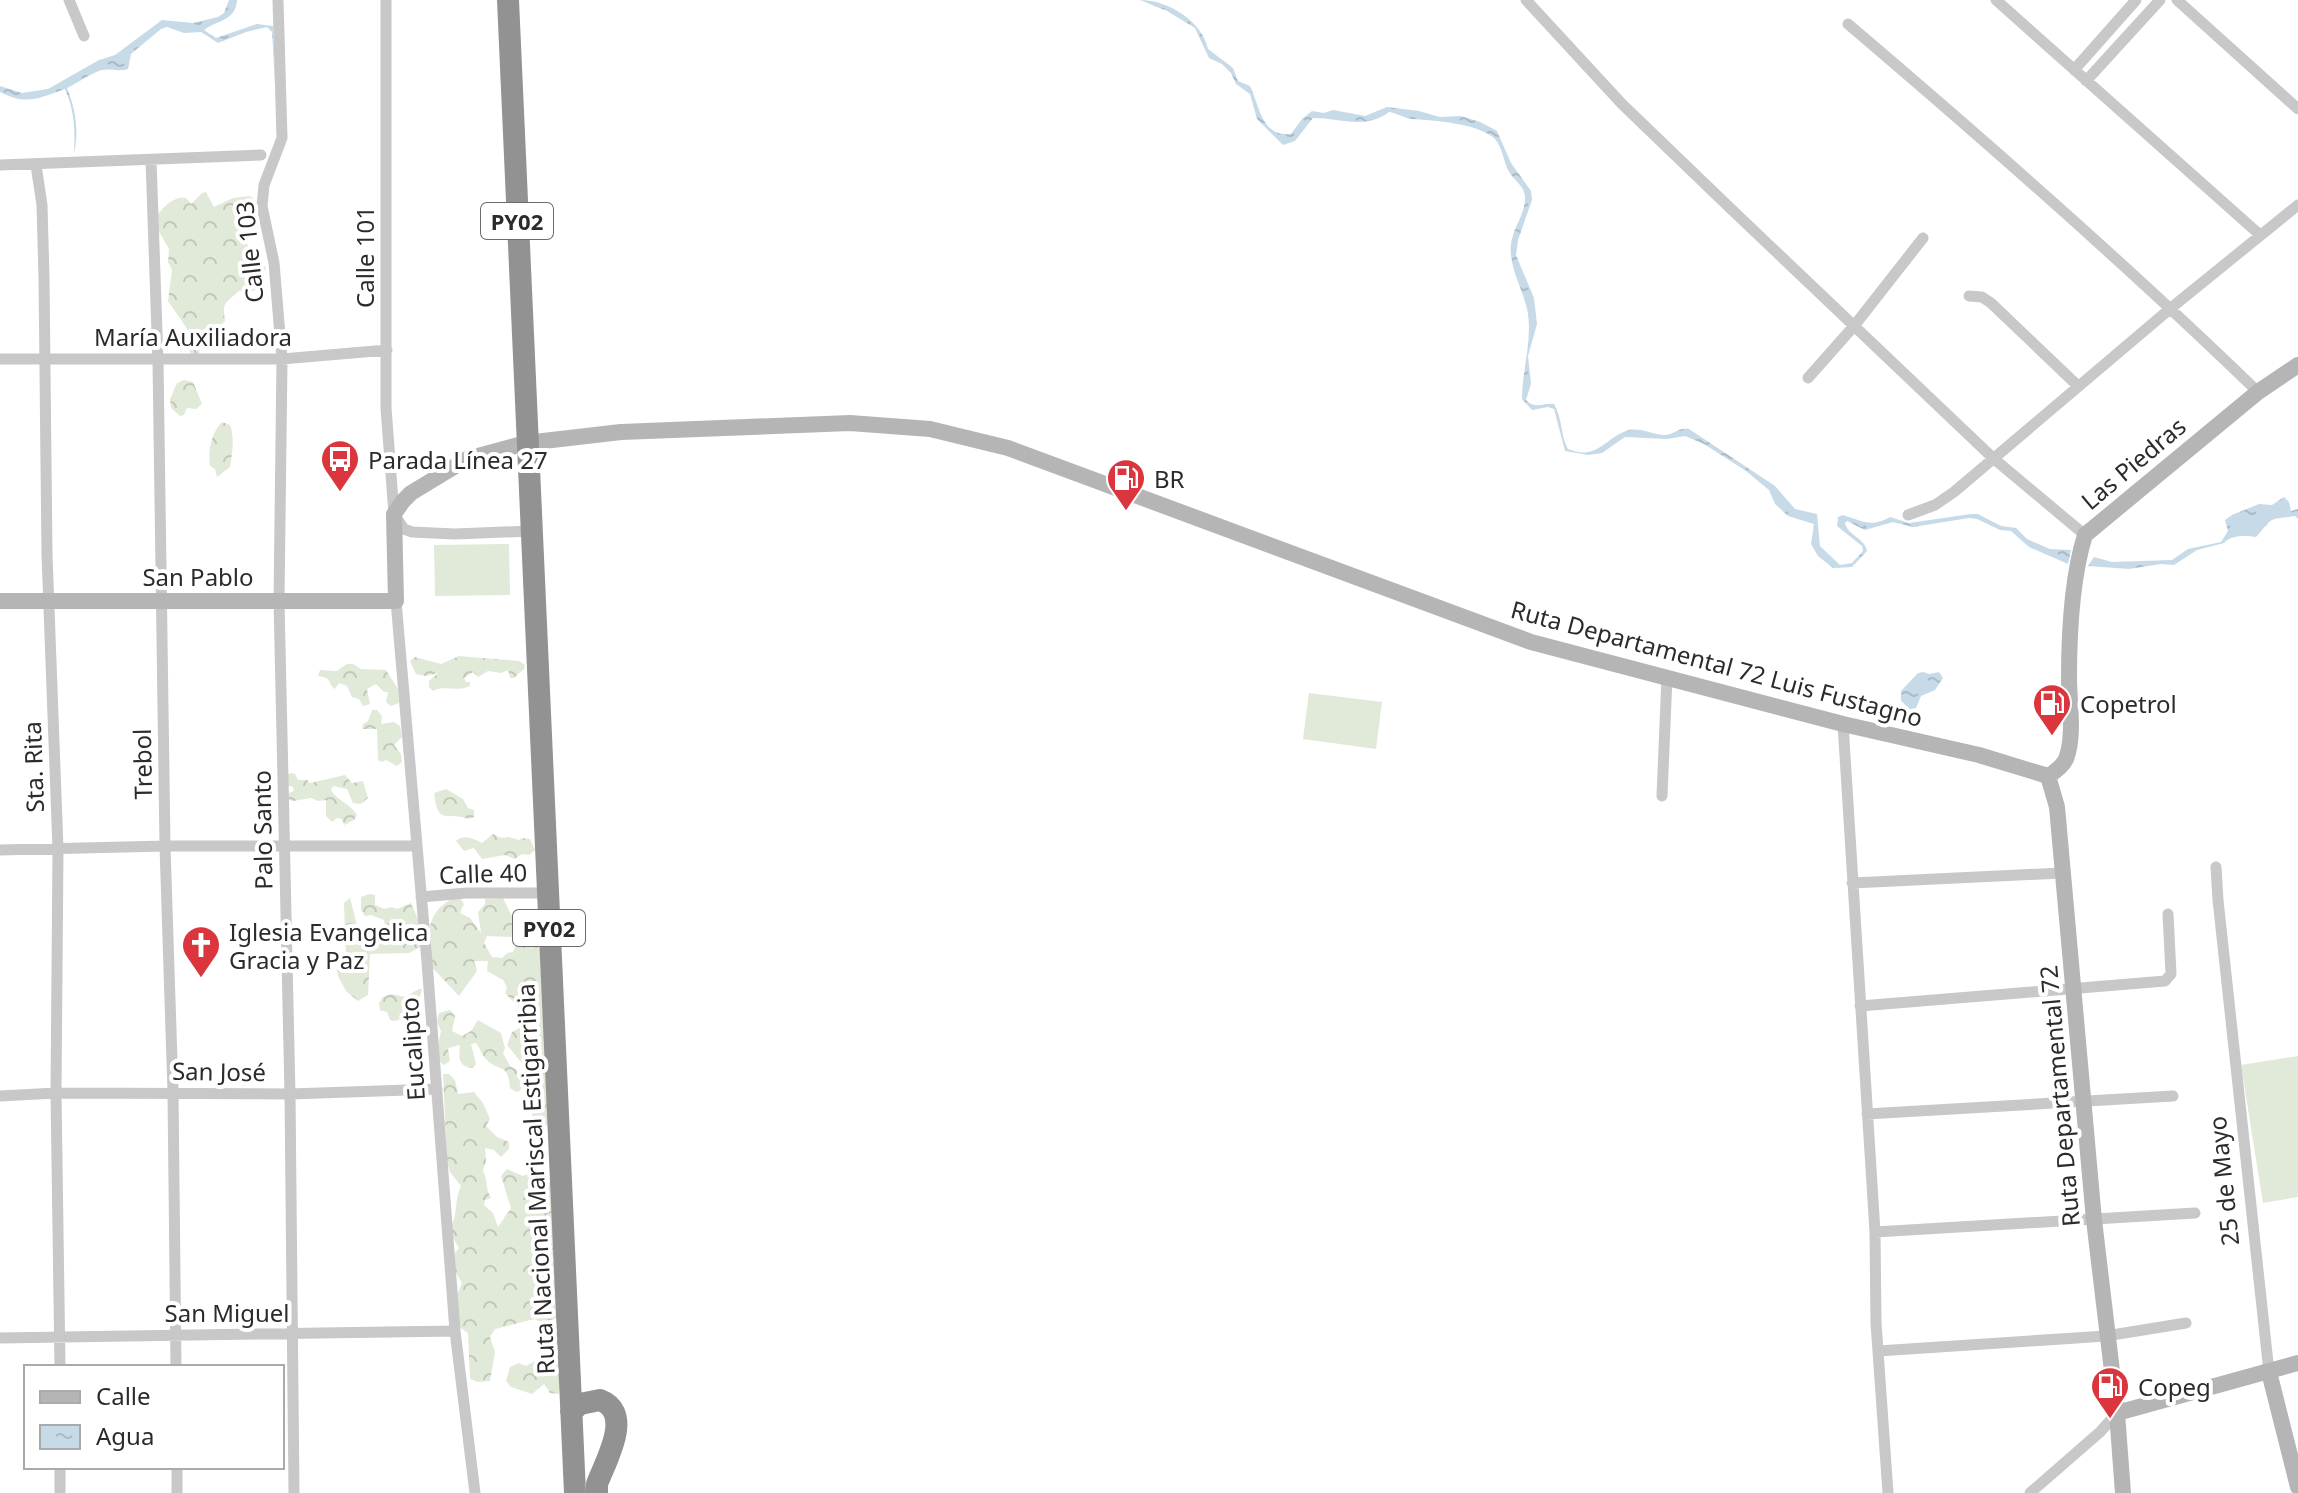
<svg xmlns="http://www.w3.org/2000/svg" width="2298" height="1493" font-family="'Noto Sans',sans-serif">
<defs>
<pattern id="forest-crowns" width="20" height="18" patternUnits="userSpaceOnUse" patternTransform="scale(2)"><rect width="20" height="18" fill="#e1e9d9"/><path d="M2 6a3 3 0 1 1 6 0M12 15a3 3 0 1 1 6 0" fill="none" stroke="#c1c8ba"/></pattern>
<pattern id="water-ripples" width="26" height="14" patternUnits="userSpaceOnUse" patternTransform="scale(2)"><rect width="26" height="14" fill="#c6dae8"/><path d="M2 4q2-2 4 0t4 0M15 11q2-2 4 0t4 0" fill="none" stroke="#aabbc7"/></pattern>
</defs>
<rect width="100%" height="100%" fill="#fff"/>
<path fill="url(#forest-crowns)" d="M206,192L214,207L233,198L250,196L257,202V210L243,224L245,241L266,268L258,288L251,292L239,291C225,304 222,301 225,321L216,329L211,340H203L200,343L199,357L191,356L187,339L188,330L168,301L172,270L168,262L169,249L158,230V214C166,205 174,196 186,198L191,204L202,193Z
M184,380L193,382L202,404L196,409L187,408L184,415L180,416L171,408L170,399L177,383Z
M222,422L230,425C235,437 232,454 230,467L217,477L215,469L210,466C208,449 211,434 222,422Z
M459,656L519,661L525,665L524,669L514,678H510L508,670L501,673L488,671L478,677L473,672L464,678L466,682H470V686C458,692 443,685 433,691L429,687V681L438,673L426,676L416,674L410,661L415,657L441,664Z
M347,664H353L361,669L386,670L398,689L399,703L391,706L386,702L388,692H384L376,684L367,689L370,704L363,706L359,699L352,697L347,686L339,683L335,689C326,683 334,678 318,676L320,670L337,671Z
M372,710H377L382,716L381,724L394,722L400,726L402,737L394,745L401,754L402,762L397,766L386,760L382,762L378,760L377,729H362L363,724L368,721Z
M291,773L295,774L298,780H307L310,783L345,775L352,783L363,781L368,798L361,804L353,803L347,789L333,786L331,790C337,801 350,803 357,815L354,820L344,825L342,819L337,818L332,822L326,816V800L318,801L311,798L293,801L287,799L289,793L294,791L293,787L287,785V775Z
M446,789L463,799L468,808L474,810V817L469,819C447,811 438,827 434,793Z
M493,834L501,838L508,837L520,840L521,838L530,839L535,850L529,855L522,854L515,859L505,855L482,859L474,848L464,851L456,841C464,834 473,838 482,843Z
M369,894L375,895V905L384,909L392,907L397,909L411,903L419,922L415,935L422,946L409,953L370,954L368,995L358,1001L346,991L338,976L337,969L346,955L344,903L350,898L361,940L384,939L386,933L384,920L371,915L365,916L361,910V897Z
M454,898H460L464,904L460,913L470,918L481,933L478,912L485,904V899L503,898L518,929L511,937L487,936L484,943L492,957L502,958L507,953L513,952L520,934H539L548,1124L544,1128L532,1116L534,1100L527,1085L525,1067L507,1045L512,1032L527,1024L524,1013L505,993L507,987L503,980L487,971L488,961H474L477,971L459,996L427,962C428,935 426,911 454,898Z
M419,989H422L419,1000L422,1006L420,1014L394,1021L390,1020L387,1012L380,1010L379,1003L383,997L391,994L405,997Z
M450,1010L455,1016L452,1031L462,1036L471,1031L478,1020L501,1033L505,1048L503,1053L510,1066L517,1070V1077L521,1075L525,1080L520,1091L516,1092L510,1088C508,1061 499,1073 487,1060C482,1056 480,1048 476,1043L471,1044L476,1064L473,1068C457,1067 459,1056 460,1045L448,1048L450,1061L444,1065L439,1061L438,1045L441,1031L437,1022L439,1013Z
M443,1074H449L455,1080L458,1094L474,1092L483,1103L490,1119L486,1126L497,1137L509,1142V1149L501,1157L494,1150L485,1148L486,1161L483,1171C488,1180 485,1188 491,1198L485,1200L484,1205L493,1213L498,1227L511,1208L501,1176L507,1169L523,1176L532,1172L536,1186H541L555,1180L561,1301L556,1318L544,1323L534,1319L495,1329L490,1337L495,1352L490,1381L478,1382L470,1379L468,1333L459,1327L457,1295L462,1283L453,1268L454,1254L459,1248L452,1236L451,1226C458,1214 454,1200 461,1186L450,1172L447,1162Z
M554,1325L561,1331L559,1394L550,1393L544,1384L532,1394L511,1387L506,1381L510,1367L519,1363L526,1366L544,1356L548,1350L543,1343L541,1332Z"/>
<path fill="#e1e9d9" d="M509,544L510,595L435,596L434,545Z
M1309,693L1382,702L1376,749L1303,739Z
M2298,1056V1197L2263,1203L2241,1065Z"/>
<path fill="url(#water-ripples)" d="M229,0H237C236,21 217,20 204,30L216,38L257,24L273,26L276,99L272,32L267,27L246,32L218,43L201,32L184,33L167,27L161,29L131,54L128,69C119,72 112,68 102,70C90,73 78,83 67,88C76,110 79,132 74,154C75,131 75,112 65,89C39,98 27,106 0,92V86L22,93L48,89L99,60L115,55L162,20L193,23L218,17L224,13Z
M1140,0C1168,0 1202,21 1208,49L1233,68L1238,81L1250,86C1260,106 1261,137 1291,134L1302,119L1312,111L1324,113L1333,110L1365,116L1387,107L1419,111L1440,117L1461,116L1480,122L1497,131L1511,163L1531,191L1532,200L1518,240L1516,255L1534,298L1537,324L1528,356L1531,384L1526,400C1535,410 1544,402 1554,404C1563,419 1560,435 1568,449C1597,461 1604,439 1626,431C1639,426 1652,435 1665,435C1675,434 1679,427 1689,429L1775,486L1795,509L1817,514L1820,546L1840,565L1852,563L1863,551L1862,546L1837,526L1838,517L1843,515C1863,521 1870,528 1890,517L1909,523L1971,514H1978L2001,526L2016,528L2027,539L2050,549L2071,550L2068,564L2029,547L2011,531L2000,530L1977,519L1969,518L1913,527L1893,522L1865,530L1847,521L1845,523C1848,536 1864,537 1867,551L1852,567L1833,568L1818,556L1811,544L1814,524L1788,516L1775,504L1769,490L1746,471L1704,444L1685,436L1667,439L1625,437L1602,453L1588,455L1565,451L1554,409L1548,407L1532,410L1522,399C1522,371 1532,342 1528,314C1525,294 1513,276 1511,255C1508,232 1526,216 1525,197C1525,187 1514,180 1509,172C1503,161 1503,147 1494,138C1479,124 1433,120 1412,119C1404,118 1397,113 1389,112C1366,130 1340,118 1313,118L1295,141L1283,145L1257,119L1250,94L1236,84L1231,73L1222,64L1209,58L1195,28L1167,11Z
M2284,497L2289,502L2291,511L2298,509V519L2295,516C2266,520 2275,516 2256,537C2247,535 2230,535 2224,543L2197,550L2174,565L2161,564L2129,569L2088,566L2094,557L2112,562L2172,560L2188,549L2221,542L2228,531L2225,520L2232,515L2259,504L2272,505Z
M1923,672L1929,674L1939,672L1943,678L1935,690L1921,696L1916,708L1911,710L1901,701V691L1918,673Z"/>
<g fill="none" stroke-linecap="round" stroke-linejoin="round">
<path stroke="#c8c8c8" stroke-width="11" d="M69,0L84,36
M278,0L282,138L264,185L262,206L274,263L282,359L279,601L290,1094L294,1493
M386,0V408L394,514L404,529L412,532L455,534L531,531
M1526,0L1622,104L1729,207L1993,458L2085,535
M1996,0L2259,234
M2177,0L2298,109
M1848,24C1988,143 2126,264 2258,392
M2074,70L2136,0
M2086,81L2160,0
M151,160L158,361L165,846L173,1092L176,1367
M0,165L261,155
M36,165L42,205L44,278L47,555L58,849L56,1093L60,1367
M1969,296L1982,297L1991,303L2078,386
M0,359H282L387,350
M1808,378L1854,326L1923,238
M1908,515L1935,505L1954,492L2171,308L2298,205
M396,601L427,962L455,1331L475,1493
M1843,724L1875,1232L1876,1323L1888,1493
M1662,796L1667,677
M0,850L165,846H416
M2216,867L2218,900L2269,1372
M1852,883L2061,873
M421,897L466,893H547
M1860,1006L2165,981L2171,974L2168,914
M0,1096L56,1093L290,1094L437,1089
M1867,1114L2173,1096
M1875,1232L2195,1213
M0,1338L455,1331
M1878,1351L2106,1336L2186,1323
M60,1467V1493
M177,1467V1493
M2030,1493L2100,1432L2117,1413"/>
<path stroke="#b5b5b5" stroke-width="16" d="M0,601H396L394,514L403,501L411,493L467,459L526,443L621,432L850,423L930,429L1008,448L1531,642L1843,724L1979,755L2048,776
M2048,776L2057,807L2094,1220L2117,1413L2123,1493
M2048,776C2055,772 2062,767 2066,759C2075,736 2069,702 2069,678C2069,634 2072,577 2085,535L2258,392L2298,365
M2269,1372L2298,1487
M2117,1413L2298,1363"/>
<path stroke="#929292" stroke-width="22" d="M508,0L575,1493
M571,1412L580,1404L600,1400C634,1413 606,1460 597,1484V1493"/>
</g>
<defs>
<symbol id="bus-pin" viewBox="-11 -11 22 30"><path d="M0 17L-7.5 6A9.5 9.5 0 1 1 7.5 6Z" fill="#db353d" stroke="#fff"/><path d="M-5-6H5V4H4V6H2V4H-2V6H-4V4H-5ZM-3.5-4V0h7V-4ZM-3.5 1.2v1.5H-2V1.2ZM2 1.2v1.5H3.5V1.2Z" fill="#fff"/></symbol>
<symbol id="fuel-pin" viewBox="-11 -11 22 30"><path d="M0 17L-7.5 6A9.5 9.5 0 1 1 7.5 6Z" fill="#db353d" stroke="#fff"/><path d="M-5.5-6h7V0h2V4h1.3V-2.5L3-4.5l.8-.8L6-3V5H2.5V1h-1V6h-7ZM-4.2-4.7v3.2H.2V-4.7Z" fill="#fff"/></symbol>
<symbol id="church-pin" viewBox="-11 -11 22 30"><path d="M0 17L-7.5 6A9.5 9.5 0 1 1 7.5 6Z" fill="#db353d" stroke="#fff"/><path d="M-1.2-6h2.4v3.5h3.3v2.4h-3.3V6h-2.4V-.1h-3.3v-2.4h3.3Z" fill="#fff"/></symbol>
</defs>
<g fill-rule="evenodd">
<use href="#bus-pin" x="318" y="437" width="44" height="60"/>
<use href="#fuel-pin" x="1104" y="456" width="44" height="60"/>
<use href="#fuel-pin" x="2030" y="681" width="44" height="60"/>
<use href="#church-pin" x="179" y="923" width="44" height="60"/>
<use href="#fuel-pin" x="2088" y="1364" width="44" height="60"/>
</g>
<g text-anchor="middle" dominant-baseline="central" stroke-width="8" stroke-linejoin="round" paint-order="stroke">
<g fill="#fff" stroke="#6b6b6b" stroke-width="2">
<rect x="481" y="203" width="72" height="36" rx="6"/>
<rect x="513" y="910" width="72" height="36" rx="6"/>
</g>
<g font-size="22" font-weight="bold" fill="#2b2b2b">
<text x="517" y="221">PY02</text>
<text x="549" y="928">PY02</text>
</g>
<g font-size="24" fill="#2b2b2b" stroke="#fff">
<text transform="translate(249 252) rotate(-96)">Calle 103</text>
<text transform="translate(364 257) rotate(-90)">Calle 101</text>
<text x="193" y="336">María Auxiliadora</text>
<text transform="translate(2133 463) rotate(-40)">Las Piedras</text>
<text x="198" y="576">San Pablo</text>
<text transform="translate(1717 663) rotate(15)">Ruta Departamental 72 Luis Fustagno</text>
<text transform="translate(142 764) rotate(-91)">Trebol</text>
<text transform="translate(33 767) rotate(-92)">Sta. Rita</text>
<text transform="translate(262 830) rotate(-91)">Palo Santo</text>
<text transform="translate(483 873) rotate(-2)">Calle 40</text>
<text transform="translate(412 1049) rotate(-94)">Eucalipto</text>
<text transform="translate(219 1071) rotate(1)">San José</text>
<text transform="translate(2059 1096) rotate(-95)">Ruta Departamental 72</text>
<text transform="translate(535 1179) rotate(-93)">Ruta Nacional Mariscal Estigarribia</text>
<text transform="translate(2223 1181) rotate(-96)">25 de Mayo</text>
<text x="227" y="1312">San Miguel</text>
</g>
<g font-size="24" fill="#2b2b2b" stroke="#fff" text-anchor="start">
<text x="368" y="459">Parada Línea 27</text>
<text x="1154" y="478">BR</text>
<text x="2080" y="703">Copetrol</text>
<text x="229" y="931">Iglesia Evangelica<tspan x="229" dy="28">Gracia y Paz</tspan></text>
<text x="2138" y="1386">Copeg</text>
</g>
</g>
<rect x="24" y="1365" width="260" height="104" fill="#ffffff" stroke="#aaaaaa" stroke-width="2"/>
<rect x="40" y="1391" width="40" height="12" fill="#b5b5b5" stroke="#aaaaaa" stroke-width="2"/>
<text x="96" y="1405" font-size="24" fill="#2b2b2b">Calle</text>
<rect x="40" y="1425" width="40" height="24" fill="url(#water-ripples)" stroke="#aaaaaa" stroke-width="2"/>
<text x="96" y="1445" font-size="24" fill="#2b2b2b">Agua</text>
</svg>
